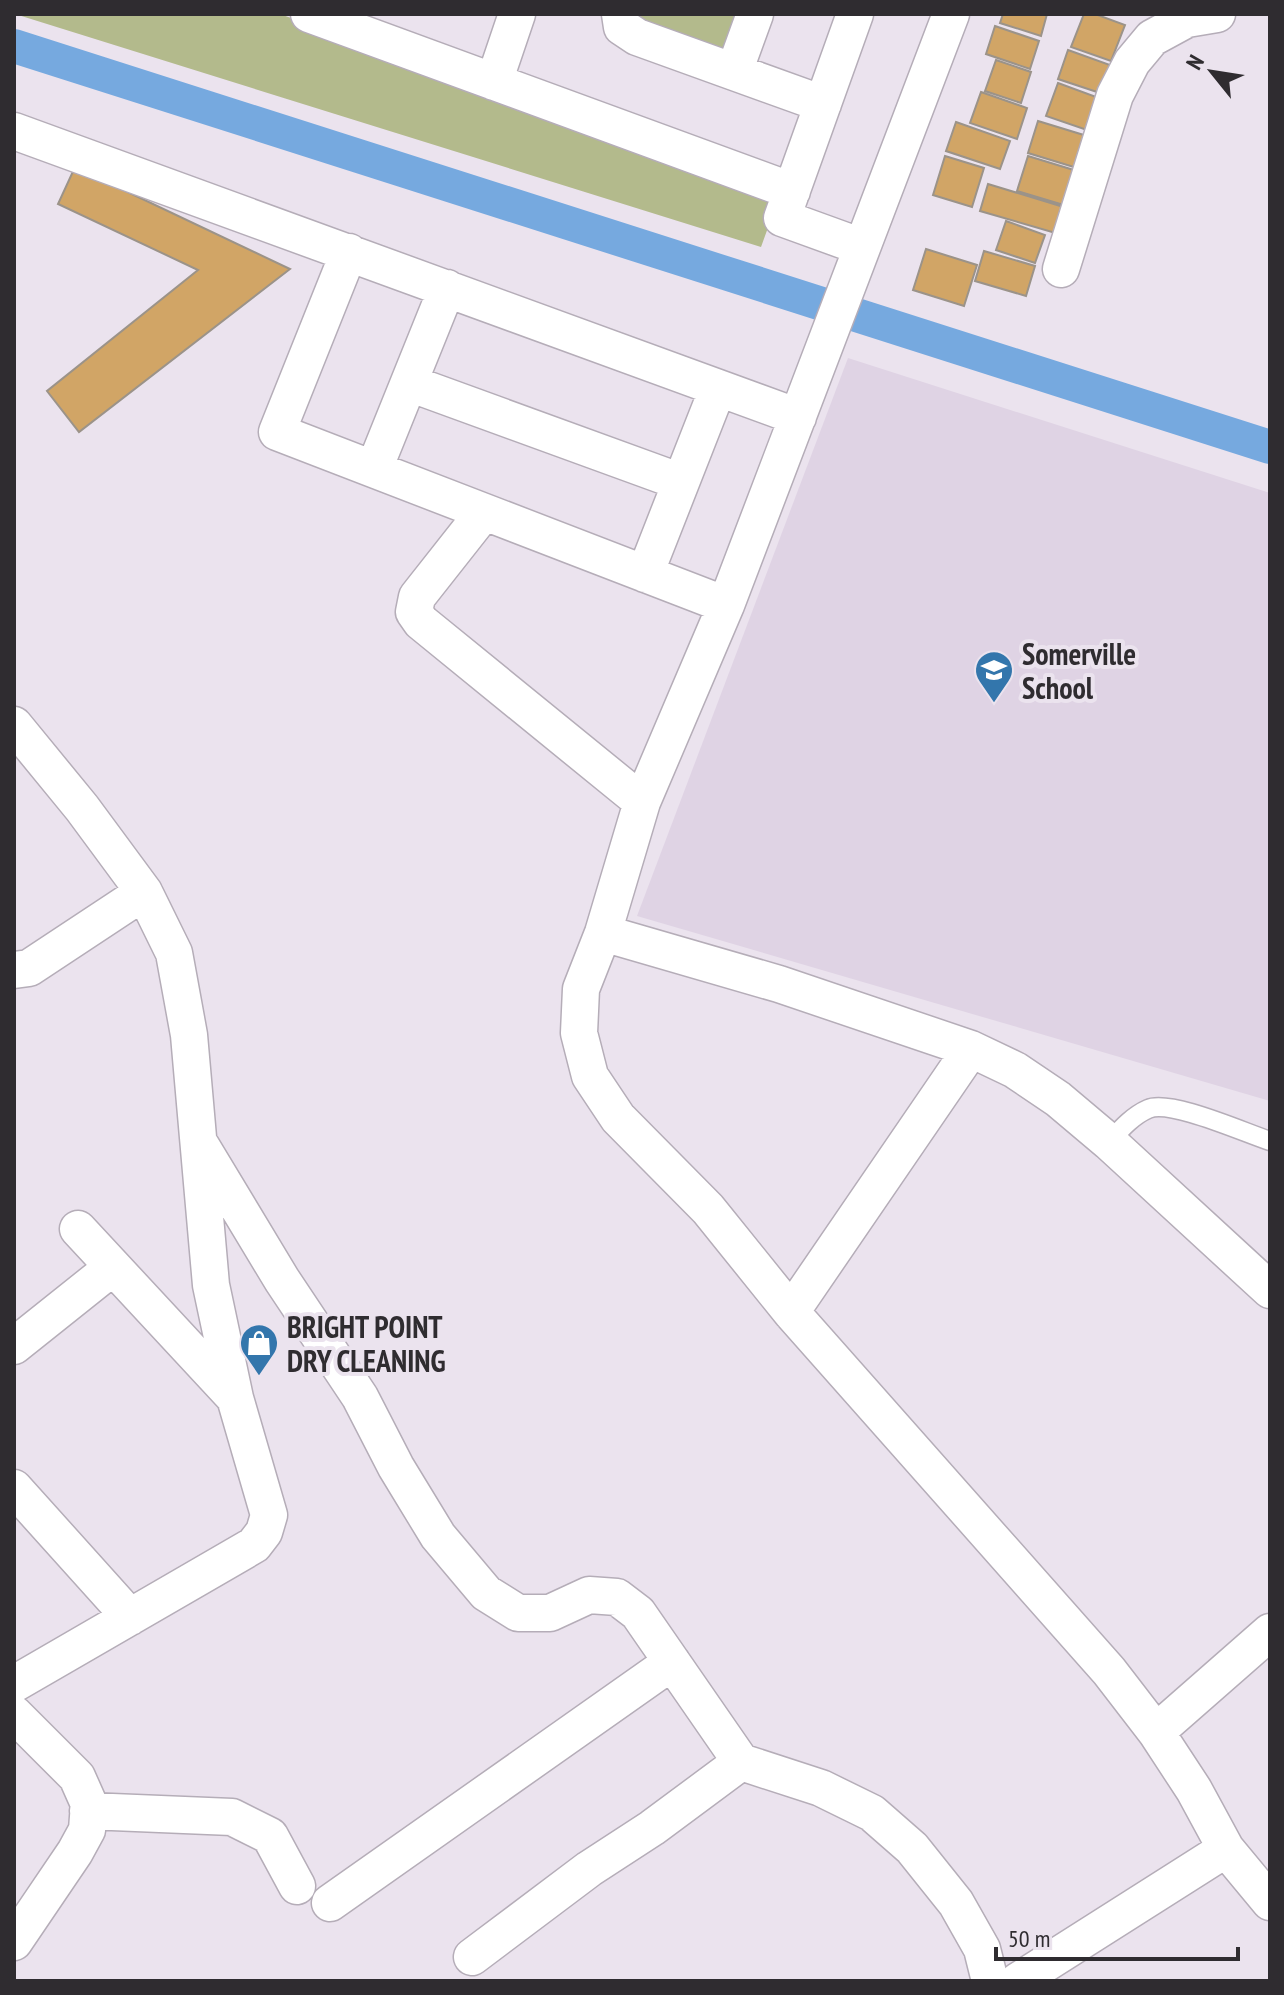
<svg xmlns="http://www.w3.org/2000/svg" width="1284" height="1995" font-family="'PT Sans Narrow',sans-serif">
<rect width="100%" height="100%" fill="#ebe3ee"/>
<path fill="#dfd3e4" d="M848,358L1270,493V1101L637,916Z"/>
<path fill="#b3ba8c" d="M15,14H280L779,197L761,247Z
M630,14H748L730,63Z"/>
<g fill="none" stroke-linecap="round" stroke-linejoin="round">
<path stroke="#76a9df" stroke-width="34" d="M14,46L1270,447"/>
</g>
<path fill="#d1a566" stroke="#9b9389" stroke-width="2" d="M1003,14H1047L1041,36L1000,23Z
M1084,14H1095L1125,25L1111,61L1071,47Z
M995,26L1039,41L1030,69L986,54Z
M1068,50L1110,65L1100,93L1058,79Z
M996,60L1031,72L1021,103L985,91Z
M1058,83L1099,98L1087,130L1046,116Z
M981,92L1027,108L1017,139L970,123Z
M1038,121L1087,136L1077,168L1028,153Z
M956,122L1010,141L1000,169L946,151Z
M945,156L984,168L972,207L933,195Z
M1028,156L1077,171L1067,206L1017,191Z
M75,167L290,269L79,432L47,391L198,270L58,204Z
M988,184L1067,208L1059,234L980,211Z
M1006,221L1045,235L1035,263L996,250Z
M926,249L977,265L964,306L913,290Z
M984,251L1035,266L1026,296L975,281Z"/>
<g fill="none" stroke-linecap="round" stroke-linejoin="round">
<defs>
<path id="lane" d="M1109,1142C1120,1130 1132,1116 1148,1109C1170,1099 1245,1133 1270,1141"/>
<path id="street" d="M309,14L792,191
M620,14L622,27L637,37L823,104
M855,14L782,218L862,247
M951,14L726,605L642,802L603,933L581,989L579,1033L590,1076L618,1118L708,1209L791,1312L1109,1671L1156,1732L1194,1790L1226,1849L1270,1902
M734,72L755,14
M494,82L517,14
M14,131L798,417
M349,252L277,432L726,605
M1061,269L1115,95L1132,62L1152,38L1187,19L1217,14
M409,383L681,482
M374,469L447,288
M484,512L417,597L414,612L421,622L642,802
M645,574L718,388
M14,725L82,808L144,892L174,953L189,1035L211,1285L235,1398L269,1515L264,1532L254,1545L14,1684
M603,933L779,984L971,1049L1015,1070L1058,1099L1109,1142L1270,1290
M14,970L29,968L144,892
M200,1144L282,1280L360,1397L396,1467L438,1536L486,1593L518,1613H550L589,1595L617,1597L638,1613L741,1762L821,1788L872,1813L912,1848L956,1903L982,1949L990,1981
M78,1229L234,1397
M791,1312L971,1049
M14,1346L113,1267
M14,1488L130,1617
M14,1714L77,1777L89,1804L87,1830L75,1852L14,1942
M1156,1732L1270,1632
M88,1811L232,1817L270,1836L297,1886
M330,1903L672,1662
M472,1957L589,1869L652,1828L741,1762
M1018,1981L1226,1849"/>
</defs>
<use href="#lane" stroke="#b5adb8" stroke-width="21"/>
<use href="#street" stroke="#b5adb8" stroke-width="39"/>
<use href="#lane" stroke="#fff" stroke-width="18"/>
<use href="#street" stroke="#fff" stroke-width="36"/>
</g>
<defs>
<symbol id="school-pin" viewBox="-11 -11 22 30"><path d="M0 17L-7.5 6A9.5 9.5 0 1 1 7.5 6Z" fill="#3376ac" stroke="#ebe3ee"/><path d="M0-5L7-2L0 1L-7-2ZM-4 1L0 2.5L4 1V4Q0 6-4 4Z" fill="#fff"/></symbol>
<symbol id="shop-pin" viewBox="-11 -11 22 30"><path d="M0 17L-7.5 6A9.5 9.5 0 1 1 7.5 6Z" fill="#3376ac" stroke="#ebe3ee"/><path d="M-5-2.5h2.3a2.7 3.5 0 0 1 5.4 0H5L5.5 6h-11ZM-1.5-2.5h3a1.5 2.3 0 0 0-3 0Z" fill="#fff"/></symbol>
</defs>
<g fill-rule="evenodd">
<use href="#school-pin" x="972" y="648" width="44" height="60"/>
<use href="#shop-pin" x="237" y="1321" width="44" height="60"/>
</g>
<g text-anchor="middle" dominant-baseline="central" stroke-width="8" stroke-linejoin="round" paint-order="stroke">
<g font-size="30" font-weight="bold" fill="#2f2c30" stroke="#ebe3ee" text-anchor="start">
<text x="1022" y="653">Somerville<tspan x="1022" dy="34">School</tspan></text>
<text x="287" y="1326">BRIGHT POINT<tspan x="287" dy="34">DRY CLEANING</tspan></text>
</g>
</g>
<rect width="1284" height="1995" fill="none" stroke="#2f2c30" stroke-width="32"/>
<g transform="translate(1212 72) rotate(300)" stroke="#ebe3ee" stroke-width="6" paint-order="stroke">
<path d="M0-6L14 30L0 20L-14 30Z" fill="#2f2c30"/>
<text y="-12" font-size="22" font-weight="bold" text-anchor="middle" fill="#2f2c30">N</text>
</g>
<path d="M996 1947v12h242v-12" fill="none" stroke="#2f2c30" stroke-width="4"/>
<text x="1008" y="1947" font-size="24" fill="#2f2c30" stroke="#ebe3ee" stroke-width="6" paint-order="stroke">50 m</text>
</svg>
